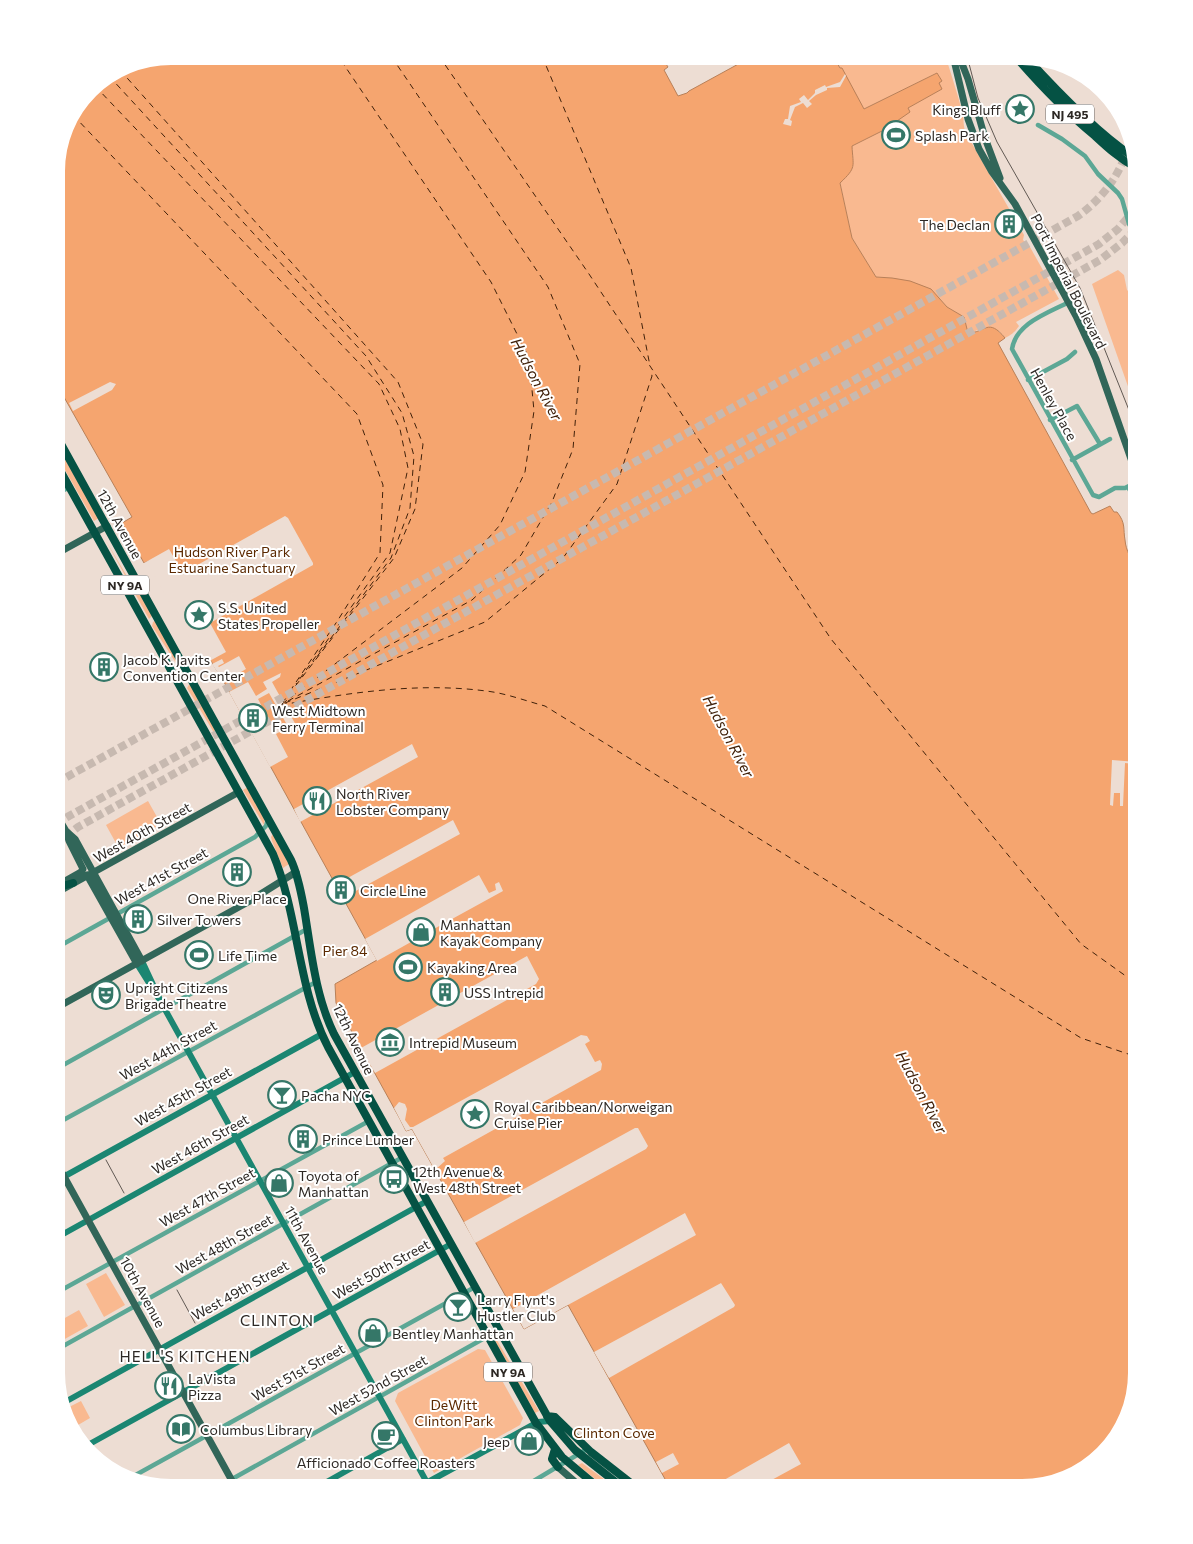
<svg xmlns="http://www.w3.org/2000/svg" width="1193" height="1544" font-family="Commissioner,sans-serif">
<rect width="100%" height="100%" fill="#edddd3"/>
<path fill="#f9b990" d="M833,56H873L900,60L930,56L946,58C952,77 958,95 963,115C964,122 963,126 966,133L1024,235L1023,240L1030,247L1059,299L1016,322L1019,326C1015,332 1011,335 1005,338L999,331L982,328L971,333H968L964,317L947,307L931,289L892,278L876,277L852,238L840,182C857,167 853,167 852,146L884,130L909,112L908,108L941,89L938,83L942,81L937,73L864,109Z
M1118,270L1124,275L1127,290L1137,299V412L1092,284Z
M56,444L99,518L94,521L56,454Z
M105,539L125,573L143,598L152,616L149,619Z
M155,621L180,666L176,663L152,626L153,622Z
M190,683L218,734L216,736L187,688Z
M248,787L265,818L264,825L243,790Z
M148,801L161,824L121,847L119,844L117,845L106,825Z
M273,834L289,864L283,868L272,841L271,837Z
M106,1273L125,1305L104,1317L86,1284Z
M79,1310L88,1326L63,1340L56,1327V1323Z
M493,1337H495L539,1411L535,1413Z
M478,1349L485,1350L523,1418L520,1425L434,1473L395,1401L398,1393Z
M81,1401L90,1418L73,1428L67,1408Z
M582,1463L612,1485V1488H606L578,1465Z"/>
<path fill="#f5a56f" stroke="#b98058" d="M171,56H678L666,64L668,67L664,70L678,96L687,93L689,91L753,56H833L840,68H842L864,109L937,73L942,81L939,83L942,89L908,108L910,112L884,130L852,146C853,167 857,167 840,183L852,238L876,277L892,278L910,281L931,289L947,307L964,317L968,333C985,333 988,317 1005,338L998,343L1091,513L1093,514L1110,506L1114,512H1117C1126,523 1123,529 1125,540C1126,551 1131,559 1137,567V1373L1121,1430L1085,1469L1022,1488H670L568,1305L524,1329L412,1129L406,1131L400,1119L336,1003L335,984L377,960L224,682L211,661L206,663L149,561L144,563L122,523L132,517L56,383L57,163L68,121L95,85L128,65Z"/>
<path fill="#edddd3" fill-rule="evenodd" d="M845,74L846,76L840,87L827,88V90L816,95L809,101L812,104L807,108L803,103L795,107L790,120L792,121L791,126L783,124L785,119H788L790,106L801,102L799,99L804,95L808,100L815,93V90L825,85L826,87L840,82Z
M110,382L116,384L112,390L73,411L69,403Z
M285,516L288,518L313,563V565L210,623L226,652L204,664L148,564L144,566V563L169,549L183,573Z
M239,656L246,669L224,682L212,664L222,659L224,663L218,666L219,667Z
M281,673L280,677L272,682L297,727L306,722L309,724L292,734L288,727L276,734L288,757L270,767L229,692L248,682L256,696L267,689L263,682ZM269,693L286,723L274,730L258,699Z
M412,744L418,757L300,822L294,809Z
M1112,760L1137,762V785H1135L1134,764L1125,763L1123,806H1120V793H1114L1113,806L1110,805Z
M453,820L460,834L343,898L335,885Z
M479,875L489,893L496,890L495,884L499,882L503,891L432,930L433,934L413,945L411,942L377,961L365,939Z
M527,956L539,979L536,984L375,1073L361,1048Z
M581,1035L587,1036L590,1041L585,1044L595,1062L600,1060L602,1064L601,1070L443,1158L445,1161L435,1170L412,1129L406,1131L394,1108L399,1102L405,1104L407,1109L405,1120L410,1127H413Z
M635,1128H638L648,1146L646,1149L475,1243L464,1222Z
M685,1213L696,1235L524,1329L513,1309Z
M721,1283L735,1305L734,1307L609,1378L594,1352Z
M789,1443L801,1464L757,1488H710Z
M673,1453L679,1464L662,1473L656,1462Z"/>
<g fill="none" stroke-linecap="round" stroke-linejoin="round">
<path stroke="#40210a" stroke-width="1" stroke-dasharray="6 5" stroke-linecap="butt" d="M439,56L589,274L831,639L1081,944L1137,984
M542,56L631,268L650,366
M120,70L398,382L423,444L415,509L394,558L283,702
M109,76L366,356L402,413L414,456L410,508L391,558L313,662
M95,86L379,384L400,429L408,468L390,553L296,684
M73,115L357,414L383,485L380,553L338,620L288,694
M288,701L472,600L521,555L552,502L573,449L580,364L548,287L391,56
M285,703L485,622L563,558L617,484L652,376L651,370
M282,704L462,568L500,525L525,472L534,411L529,358L491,282L338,56
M281,705C348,693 417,682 486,691C505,693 526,701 545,706L1081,1038L1137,1057"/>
<path stroke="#c7b9b0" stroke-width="8" stroke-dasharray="8 4" stroke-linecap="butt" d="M56,783L1078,216C1103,198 1120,175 1129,145
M56,824L69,816L1099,244L1118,229L1137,207
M56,844L78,827L1100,260L1122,243L1137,228"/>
<path stroke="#5ca795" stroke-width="4.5" d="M1038,125L1062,139L1085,156L1098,174L1118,193L1122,199L1129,224L1137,237
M1069,302C1048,313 1016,323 1012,349L1093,495L1099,497L1115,488H1125L1137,482
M1028,380L1067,359L1075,352
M1050,420L1077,406L1100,444
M1072,460L1110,439
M1128,487L1137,502
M56,494L70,487
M56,836L66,831
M56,948L255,837L266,826L268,819
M56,1069L307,929
M56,1124L316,982
M56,1293L369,1121
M56,1350L403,1157
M132,1477L475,1287
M216,1488L499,1330
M522,1488L587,1449"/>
<path stroke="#1b8672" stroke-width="6" d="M142,961L162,1004L188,1051L430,1488
M137,964L159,999
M56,1181L322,1034
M56,1238L355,1072
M65,1402L427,1201
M86,1446L451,1244
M316,1488L403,1439
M417,1488L538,1422L550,1421"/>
<path stroke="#316659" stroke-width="7" d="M953,56L968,119L979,149L992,172L1015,204L1076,316L1096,359L1137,476
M959,56L968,79L985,138L1000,178
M1093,85L1120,115
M56,554L107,526
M56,814L66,831L75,839L142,961
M87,875L137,964
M58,885L81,872L83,869L69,841L66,831
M56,893L239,792
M56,1008L248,902L296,872
M56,1162L236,1488
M558,1467L582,1488"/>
<path stroke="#055244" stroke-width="8" d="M1015,56C1040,85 1066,112 1095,136C1108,148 1120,159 1135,167
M1025,56C1055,89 1096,132 1132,156
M56,435L291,860C298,875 301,892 304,908C311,950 315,995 334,1034L550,1421L575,1450L623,1488
M56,463L273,854C299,916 297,987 328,1047L536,1423L562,1457L599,1488
M56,888L73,883
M547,1416L555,1417L591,1452L637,1488
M555,1449L552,1459L558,1467"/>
<path stroke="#615953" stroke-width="1" d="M967,56L978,98L997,142L1080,288L1137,430"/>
<path stroke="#615953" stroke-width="1" d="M106,1160L124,1193
M177,1290L195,1323"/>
</g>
<defs>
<symbol id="sight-ring" viewBox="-11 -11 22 22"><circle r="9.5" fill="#fff" stroke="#357768" stroke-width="1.5"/><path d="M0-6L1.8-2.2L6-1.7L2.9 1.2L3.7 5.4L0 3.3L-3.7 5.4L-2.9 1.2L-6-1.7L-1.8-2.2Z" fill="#357768"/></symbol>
<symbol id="stadium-ring" viewBox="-11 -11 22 22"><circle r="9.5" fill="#fff" stroke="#357768" stroke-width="1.5"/><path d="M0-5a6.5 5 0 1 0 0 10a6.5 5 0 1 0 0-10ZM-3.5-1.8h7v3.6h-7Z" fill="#357768"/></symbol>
<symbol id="building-ring" viewBox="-11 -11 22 22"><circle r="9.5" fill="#fff" stroke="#357768" stroke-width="1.5"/><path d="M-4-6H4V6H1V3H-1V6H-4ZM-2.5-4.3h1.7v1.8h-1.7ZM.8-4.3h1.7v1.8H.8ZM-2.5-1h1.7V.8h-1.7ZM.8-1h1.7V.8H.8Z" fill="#357768"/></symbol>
<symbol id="restaurant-ring" viewBox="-11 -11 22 22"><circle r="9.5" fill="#fff" stroke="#357768" stroke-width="1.5"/><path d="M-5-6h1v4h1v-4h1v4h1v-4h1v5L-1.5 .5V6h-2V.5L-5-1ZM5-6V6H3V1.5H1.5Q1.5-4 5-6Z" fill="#357768"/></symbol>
<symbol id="shop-ring" viewBox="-11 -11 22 22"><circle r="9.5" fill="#fff" stroke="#357768" stroke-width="1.5"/><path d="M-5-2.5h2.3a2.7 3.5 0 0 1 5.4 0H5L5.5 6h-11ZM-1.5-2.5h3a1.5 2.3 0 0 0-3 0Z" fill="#357768"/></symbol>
<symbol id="theatre-ring" viewBox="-11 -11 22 22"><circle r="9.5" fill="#fff" stroke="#357768" stroke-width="1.5"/><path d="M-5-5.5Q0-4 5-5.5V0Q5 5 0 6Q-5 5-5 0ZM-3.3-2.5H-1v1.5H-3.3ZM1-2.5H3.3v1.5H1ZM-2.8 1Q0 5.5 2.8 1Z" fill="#357768"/></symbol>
<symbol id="museum-ring" viewBox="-11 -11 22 22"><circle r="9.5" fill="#fff" stroke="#357768" stroke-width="1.5"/><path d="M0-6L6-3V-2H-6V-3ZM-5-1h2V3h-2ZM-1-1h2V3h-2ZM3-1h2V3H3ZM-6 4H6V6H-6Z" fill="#357768"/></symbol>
<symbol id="bar-ring" viewBox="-11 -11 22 22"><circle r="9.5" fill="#fff" stroke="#357768" stroke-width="1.5"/><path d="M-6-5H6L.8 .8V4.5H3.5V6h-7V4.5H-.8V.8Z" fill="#357768"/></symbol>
<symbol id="bus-ring" viewBox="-11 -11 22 22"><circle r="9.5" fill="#fff" stroke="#357768" stroke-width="1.5"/><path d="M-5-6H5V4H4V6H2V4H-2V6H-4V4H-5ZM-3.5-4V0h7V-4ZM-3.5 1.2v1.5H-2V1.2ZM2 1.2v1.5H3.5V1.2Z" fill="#357768"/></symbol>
<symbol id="library-ring" viewBox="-11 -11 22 22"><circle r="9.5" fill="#fff" stroke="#357768" stroke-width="1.5"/><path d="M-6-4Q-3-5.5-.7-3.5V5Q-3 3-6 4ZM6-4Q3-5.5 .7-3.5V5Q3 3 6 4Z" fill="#357768"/></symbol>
<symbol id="cafe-ring" viewBox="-11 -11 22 22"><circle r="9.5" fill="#fff" stroke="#357768" stroke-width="1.5"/><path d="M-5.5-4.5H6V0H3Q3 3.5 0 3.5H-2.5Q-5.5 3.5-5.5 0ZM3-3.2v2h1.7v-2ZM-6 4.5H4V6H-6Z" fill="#357768"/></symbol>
</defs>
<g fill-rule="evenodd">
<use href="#sight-ring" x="1004" y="93" width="32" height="32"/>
<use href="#stadium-ring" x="880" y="119" width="32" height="32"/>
<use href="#building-ring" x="993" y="208" width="32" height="32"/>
<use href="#sight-ring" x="183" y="599" width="32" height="32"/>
<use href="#building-ring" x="88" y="651" width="32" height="32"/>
<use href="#building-ring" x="237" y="702" width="32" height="32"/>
<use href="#restaurant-ring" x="301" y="785" width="32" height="32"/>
<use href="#building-ring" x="221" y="856" width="32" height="32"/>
<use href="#building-ring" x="325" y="874" width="32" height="32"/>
<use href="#building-ring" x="122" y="903" width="32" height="32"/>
<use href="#shop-ring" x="405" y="916" width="32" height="32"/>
<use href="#stadium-ring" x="183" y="939" width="32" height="32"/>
<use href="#stadium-ring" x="392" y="951" width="32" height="32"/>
<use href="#building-ring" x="429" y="976" width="32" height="32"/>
<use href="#theatre-ring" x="90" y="979" width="32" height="32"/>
<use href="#museum-ring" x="374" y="1026" width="32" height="32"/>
<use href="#bar-ring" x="266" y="1079" width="32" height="32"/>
<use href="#sight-ring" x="459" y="1098" width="32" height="32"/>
<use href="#building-ring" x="287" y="1123" width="32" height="32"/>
<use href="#bus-ring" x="378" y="1163" width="32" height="32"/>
<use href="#shop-ring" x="263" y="1167" width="32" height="32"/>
<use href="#bar-ring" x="442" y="1291" width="32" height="32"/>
<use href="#shop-ring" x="357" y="1317" width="32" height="32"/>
<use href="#restaurant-ring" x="153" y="1370" width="32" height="32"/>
<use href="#library-ring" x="165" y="1413" width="32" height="32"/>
<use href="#cafe-ring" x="370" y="1420" width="32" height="32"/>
<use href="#shop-ring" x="513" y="1425" width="32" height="32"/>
</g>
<g text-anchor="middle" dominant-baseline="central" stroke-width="4" stroke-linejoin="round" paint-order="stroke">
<g fill="#fff" stroke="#6c6866" stroke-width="1">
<rect x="1046" y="104.5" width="48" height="19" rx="4"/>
<rect x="101" y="575.5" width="48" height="19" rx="4"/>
<rect x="484" y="1362.5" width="48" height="19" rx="4"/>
</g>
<g font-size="12" font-weight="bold" fill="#2d2824">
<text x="1070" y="114">NJ 495</text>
<text x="125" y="585">NY 9A</text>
<text x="508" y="1372">NY 9A</text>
</g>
<g font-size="14" fill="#2d2824" stroke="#fff" text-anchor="start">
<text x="1001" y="109" text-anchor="end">Kings Bluff</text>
<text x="915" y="135">Splash Park</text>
<text x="990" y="224" text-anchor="end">The Declan</text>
<text x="218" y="607">S.S. United<tspan x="218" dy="16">States Propeller</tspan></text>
<text x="123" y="659">Jacob K. Javits<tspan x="123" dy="16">Convention Center</tspan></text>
<text x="272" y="710">West Midtown<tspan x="272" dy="16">Ferry Terminal</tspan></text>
<text x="336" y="793">North River<tspan x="336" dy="16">Lobster Company</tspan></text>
<text x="360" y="890">Circle Line</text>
<text x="237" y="898" text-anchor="middle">One River Place</text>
<text x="157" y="919">Silver Towers</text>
<text x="440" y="924">Manhattan<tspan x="440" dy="16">Kayak Company</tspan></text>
<text x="218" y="955">Life Time</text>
<text x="427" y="967">Kayaking Area</text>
<text x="125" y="987">Upright Citizens<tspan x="125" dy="16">Brigade Theatre</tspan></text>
<text x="464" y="992">USS Intrepid</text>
<text x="409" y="1042">Intrepid Museum</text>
<text x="301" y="1095">Pacha NYC</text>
<text x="494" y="1106">Royal Caribbean/Norweigan<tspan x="494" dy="16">Cruise Pier</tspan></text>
<text x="322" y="1139">Prince Lumber</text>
<text x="413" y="1171">12th Avenue &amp;<tspan x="413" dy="16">West 48th Street</tspan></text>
<text x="298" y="1175">Toyota of<tspan x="298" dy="16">Manhattan</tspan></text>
<text x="477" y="1299">Larry Flynt's<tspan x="477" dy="16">Hustler Club</tspan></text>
<text x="392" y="1333">Bentley Manhattan</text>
<text x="188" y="1378">LaVista<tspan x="188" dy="16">Pizza</tspan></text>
<text x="200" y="1429">Columbus Library</text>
<text x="510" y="1441" text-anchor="end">Jeep</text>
<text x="386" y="1462" text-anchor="middle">Afficionado Coffee Roasters</text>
</g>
<g font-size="14" fill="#2d2824" stroke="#fff">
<text transform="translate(1069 281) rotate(63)">Port Imperial Boulevard</text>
<text transform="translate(1054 404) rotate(61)">Henley Place</text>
<text transform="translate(120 524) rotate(61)">12th Avenue</text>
<text transform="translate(142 832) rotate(-29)">West 40th Street</text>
<text transform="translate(161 876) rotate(-29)">West 41st Street</text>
<text transform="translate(354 1039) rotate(64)">12th Avenue</text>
<text transform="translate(168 1050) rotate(-29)">West 44th Street</text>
<text transform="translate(183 1096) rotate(-29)">West 45th Street</text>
<text transform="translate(200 1144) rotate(-29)">West 46th Street</text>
<text transform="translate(207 1197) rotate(-29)">West 47th Street</text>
<text transform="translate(307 1240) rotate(61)">11th Avenue</text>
<text transform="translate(224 1244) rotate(-29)">West 48th Street</text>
<text transform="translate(381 1269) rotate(-29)">West 50th Street</text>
<text transform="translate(240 1290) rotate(-29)">West 49th Street</text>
<text transform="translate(143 1292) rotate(61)">10th Avenue</text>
<text transform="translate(298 1372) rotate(-29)">West 51st Street</text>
<text transform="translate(378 1385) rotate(-29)">West 52nd Street</text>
</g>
<g font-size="14" fill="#5b2900" stroke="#fff">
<text x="232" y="551">Hudson River Park<tspan x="232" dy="16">Estuarine Sanctuary</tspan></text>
<text x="345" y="950">Pier 84</text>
<text x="454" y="1404">DeWitt<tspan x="454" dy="16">Clinton Park</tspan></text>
<text x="614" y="1432">Clinton Cove</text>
</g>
<g font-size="15" font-style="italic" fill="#40210a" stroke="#fff">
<text transform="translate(537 379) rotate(62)">Hudson River</text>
<text transform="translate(729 736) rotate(62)">Hudson River</text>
<text transform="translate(922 1092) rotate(62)">Hudson River</text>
</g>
<g font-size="15" letter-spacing="1" fill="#2d2824" stroke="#fff">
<text x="277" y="1320">CLINTON</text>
<text x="185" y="1356">HELL'S KITCHEN</text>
</g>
</g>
<path d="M0 0H1193V1544H0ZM171 65H1022A106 106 0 0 1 1128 171V1373A106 106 0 0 1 1022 1479H171A106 106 0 0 1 65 1373V171A106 106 0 0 1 171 65Z" fill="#fff" fill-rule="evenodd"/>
</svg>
